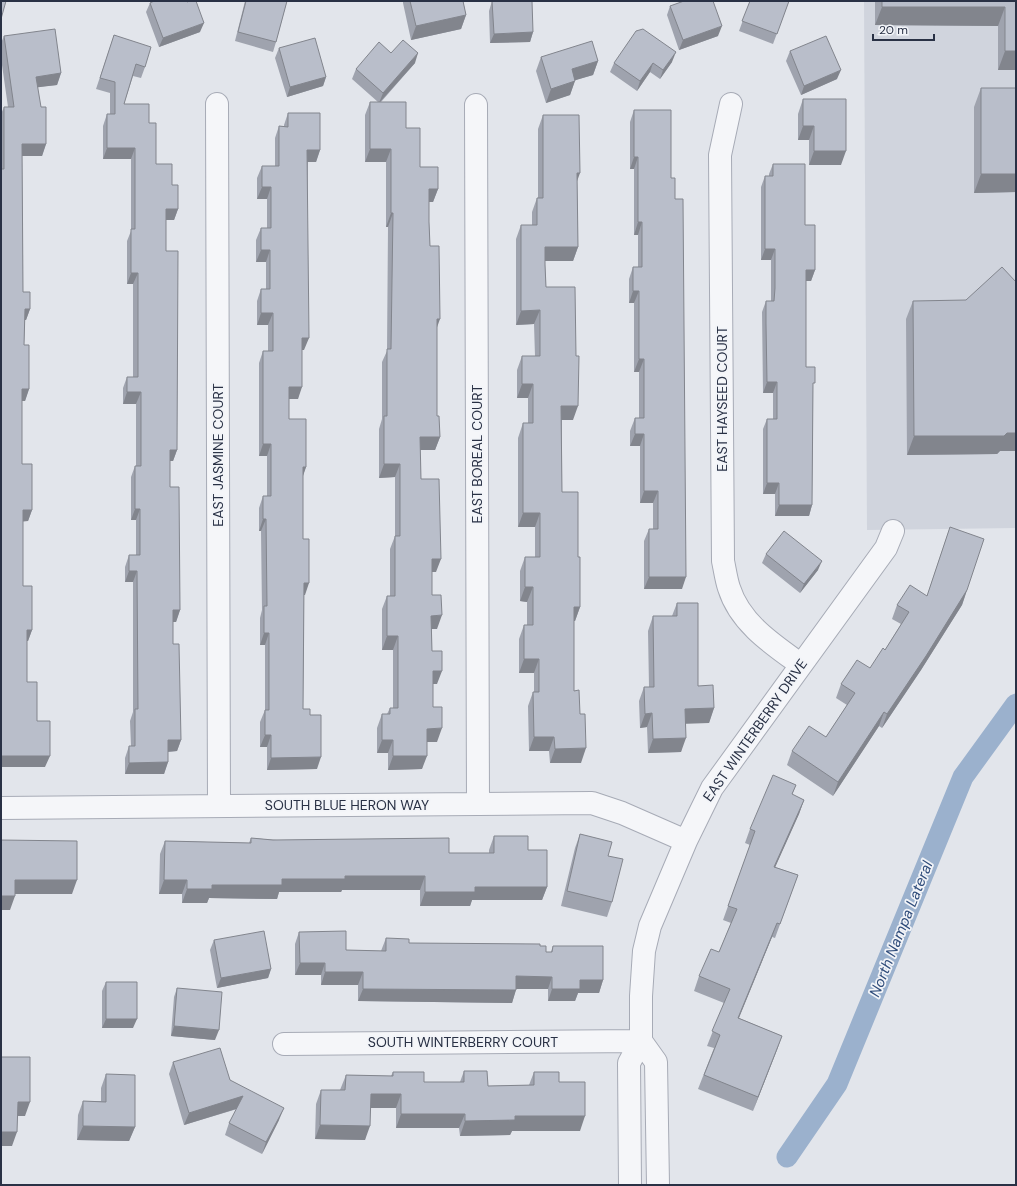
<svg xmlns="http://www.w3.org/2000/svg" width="1017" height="1186" font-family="'DM Sans',sans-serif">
<rect width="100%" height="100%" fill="#e2e5eb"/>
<path fill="#d0d4dd" d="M864,1H1016V528L867,530Z"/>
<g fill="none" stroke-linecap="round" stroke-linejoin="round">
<path stroke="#9bb1cd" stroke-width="21" d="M787,1157L837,1084L963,777L1016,704"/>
<defs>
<path id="street" d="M217,104L219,806
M731,104L720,155L723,561C725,570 726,579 729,588C740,623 772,644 800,664
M476,105L478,804
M1,808L592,803L622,813L686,841
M284,1044L641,1041V996L644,951L650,926L686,841L712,788L886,548L893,531
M630,1185L629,1063L641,1041L656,1062L658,1185"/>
</defs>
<use href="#street" stroke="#a7abb6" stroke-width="24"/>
<use href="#street" stroke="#f5f6f9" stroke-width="22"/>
</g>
<path fill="#9fa3ae" d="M245,1H287L276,42L273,52L235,41Z
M403,1H463L466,15L461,29L411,40L403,3Z
M492,1L533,32L530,42L490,43L489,11Z
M750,1H789L773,44L739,31Z
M875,1H1016V70H998V26L875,25Z
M150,3L200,32L159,47L146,12Z
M670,6L718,36L679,50L667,15Z
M114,35L145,67L141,78L133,76L124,104L149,123L156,164L172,185L178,209L174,220H166V251L177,450L173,461H170V487L180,610L176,622H173V644L181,740L177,751L168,752V762L164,774H125V758L129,746H131L130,721L133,712V582H125V567L129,555H136V520H131V477L135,466H136V404H123V388L127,377H133V284H127V241L131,231V159H103V126L107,114H110V93L96,89Z
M4,36L61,73L57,85L37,87L46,144L42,156H22L23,292L30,309L26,320H25L24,345L29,389L25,401H22V464L32,510L28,521H23V586L32,630L28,641H27V682L37,721L45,767H1V114L4,107H8L1,58V43Z
M279,48L326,77L323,86L287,97L275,58Z
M790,51L837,79L801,95L786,61Z
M391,53L415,63L381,102L406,128L420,167L438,189L433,202H429V222L430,246L437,327V416L440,437L435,450H420L421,479L436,572H432V595L437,629H432V651L437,684H433V707L437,742H427L422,769L388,770V753H377V728L382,714H387L390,708H393V650H382V609L387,596H390V549L395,536V477L379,478V429L382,419V362L387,351L388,227H386V162H365V115L370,102H378L352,79L356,69Z
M541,57L598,61L593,75L575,80L570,95L546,103L536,71Z
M672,62L660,79L650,72L637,91L610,72L614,63Z
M981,88H1016V192L974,193V107Z
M803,99L841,165H809V140H798V114Z
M634,110L671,178L675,199L682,589H644V541L649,529H653V503H640V446H630V431L635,418H639V372H634V303H629V279L633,267H638V235H634V169H630V122Z
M288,113L320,150L316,162H308L304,350H302L298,399H289V419L306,467L303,475V539L305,595H304L303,709L310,715L317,769L267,770V747H260V722L265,710V645H260V618L262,610L261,531H259V508L263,496H267V456H259V363L263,351H268V325H257V301L261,289H266V262H256V240L261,228H267V199H257V178L262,166H275V138L279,126H284V125Z
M543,115L577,181L578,247L573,261H545L546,287L573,420H562V492L578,557L580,607L575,621H574V691L581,763H550L549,751H529L528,706L533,692H534V673H519V639L524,625H527V602L520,601V571L525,557H535V527H518V438L523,423H528V398H517V370L522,356H535L534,324L516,325V239L521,225H532V212L537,198H538V129Z
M773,164L805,225L815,270L811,281H806V367L813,387L812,505L809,516H775V494H763V429L767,419H773V393H763L762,312L766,301H771V260H761V187L765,176H769V174Z
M913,301L1016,451H1000L997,454L907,455L906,319Z
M950,527L967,590L962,605L921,670L882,728L879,726L833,796L787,765L792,751L826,737L847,705L836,698L841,684L870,668L885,650L901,624L892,619L897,605L927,596Z
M766,554L818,570L800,593L762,563Z
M677,603L698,686L714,708L709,723H686L681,752L648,753L647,727L640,728L639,701L644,687H649L648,631L653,616H672Z
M796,785L792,795L804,800L799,814L775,867L798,875L775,938L772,937L739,1018L782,1036L753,1111L698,1089L714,1048L707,1046L724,1003L694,991L699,976L719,952L731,923L723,920L750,845L745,843L750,829Z
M580,834L608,856L612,902L607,917L561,906L575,848Z
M494,836L528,850L547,887L542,900H472L470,906H420V890H342L341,892H279L277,899L209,898L207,903H182V894H159L160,854L165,841L249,843L251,838L449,853H489V850Z
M299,932L346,950L381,951L386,938L409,943L540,946L546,952H551L553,946L603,980L599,993H578L575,1001H548V989H516L512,1003L358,1001V985H321V975H295V944Z
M214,940L271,969L268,978L217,988L210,950Z
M106,982L133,1028H102V991Z
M177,988L215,1040L171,1036L174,997Z
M173,1062L230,1080L279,1120L262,1154L225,1135L229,1123L237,1109L184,1125L169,1074Z
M464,1071L488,1086L529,1085L534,1072L559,1082L580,1131H512L510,1135L460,1136L459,1128H396V1108H370L365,1140L315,1139L316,1104L321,1090H340L346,1075L391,1076L393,1072L424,1082H460Z
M106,1074L135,1127L129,1141L77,1140L78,1115L83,1101H101V1088Z"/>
<path fill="#82858d" d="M882,7H1005L998,26L875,25Z
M466,15L461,29L411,40L416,26Z
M204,23L200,32L159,47L163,38Z
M722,26L718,36L679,50L683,40Z
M533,32L530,42L490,43L494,34Z
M1005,51H1016V70H998Z
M676,52L672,62L660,79L663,70Z
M418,53L415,63L379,103L383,93Z
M598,61L593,75L566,83L572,69Z
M653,63L650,72L637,91L640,81Z
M841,70L837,79L801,95L804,86Z
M61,73L57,85L32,88L36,77Z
M326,77L323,86L287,97L290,87Z
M575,81L570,95L546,103L551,89Z
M803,126H814L809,140H798Z
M22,144H46L42,156H17Z
M107,148H135L131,159H103Z
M370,149H391L386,162H365Z
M307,150H320L316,162H303Z
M814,151H846L841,165H809Z
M634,157H638L634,169H630Z
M577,173H580L575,187Z
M981,174H1016V192L974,193Z
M262,187H271L267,199H257Z
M429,189H438L433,202H424Z
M166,209H178L174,220H162Z
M391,213H393L388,227H386Z
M638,222H642L638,235H634Z
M545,247H578L573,261H540Z
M765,249H775L771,260H761Z
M261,250H270L266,262H256Z
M806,270H815L811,281H803Z
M131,273H138L133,284H127Z
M633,291H639L634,303H629Z
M25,309H30L26,320H21Z
M540,310L534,324L516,325L521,311Z
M261,313H273L268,325H257Z
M437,319H440L435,333Z
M302,338H309L304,350H298Z
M639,359H644L639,372H634Z
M767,382H777L773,393H763Z
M522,384H533L528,398H517Z
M289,387H302L298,399H285Z
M22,389H29L25,401H18Z
M127,392H141L136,404H123Z
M561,406H578L573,420H556Z
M1007,433H1016V451H1000L997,454L907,455L914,436Z
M635,434H644L640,446H630Z
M420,437H440L435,450H415Z
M263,444H271L267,456H259Z
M170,450H177L173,461H166Z
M384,464H400L395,477L379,478Z
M303,467H306L302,479Z
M767,483H779L775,494H763Z
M644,491H658L653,503H640Z
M779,505H812L809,516H775Z
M135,509H140L136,520H131Z
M23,510H32L28,521L19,522Z
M523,513H540L535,527H518Z
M263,519H266L261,531H259Z
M432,559H441L436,572H427Z
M822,561L818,570L800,593L804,584Z
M129,571H137L133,582H125Z
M649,577H686L682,589H644Z
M304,583H309L305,595H300Z
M525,587H533L527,602L520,601Z
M967,590L962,605L921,670L882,728L887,714Z
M574,607H580L575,621H569Z
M173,610H180L176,622H169Z
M442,615L437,629H427L431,616Z
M27,630H32L28,641H22Z
M264,633H269L265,645H260Z
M387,636H398L393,650H382Z
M524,659H539L534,673H519Z
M433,671H442L437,684H428Z
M714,708L709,723L680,724L685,709Z
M884,712L879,726L833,796L838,782Z
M652,713L647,727L640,728L645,714Z
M442,728L437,742H422L427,729Z
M265,735H271L267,747H260Z
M534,737H554L549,751H529Z
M686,738L681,752L648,753L653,739Z
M168,740H181L177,751L164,752Z
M382,740H393L388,753H377Z
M586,748L581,763H550L555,749Z
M1,756H50L45,767H1Z
M393,756H427L422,769L388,770Z
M321,757L317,769L267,770L271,758Z
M168,762L164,774H125L129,763Z
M804,800L799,814L769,881L774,867Z
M345,876H425L420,890H342L341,892H279L277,899L209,898L207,903H182L187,889L212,885L282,879Z
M15,880H77L72,894H10Z
M164,880H187L182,894H159Z
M475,887H547L542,900H472L470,906H420L425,892Z
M1,896H15L10,910H1Z
M777,923L772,937L733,1032L738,1018Z
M300,963H325L321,975H295Z
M271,969L268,978L217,988L221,978Z
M325,972H363L358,985H321Z
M516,976L552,977L548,989H512Z
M580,980H603L599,993H578L575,1001H548L552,989Z
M363,989L516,990L512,1003L358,1001Z
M106,1019H137L133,1028H102Z
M174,1026L219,1030L215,1040L171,1036Z
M782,1036L777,1050L753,1111L758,1097Z
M371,1094H401L396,1108H366Z
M243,1096L239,1108L184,1125L189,1113Z
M18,1102H30L25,1116H12Z
M284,1108L279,1120L262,1154L266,1142Z
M401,1114H465L459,1128H396Z
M515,1116H585L580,1131H512L510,1135L460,1136L465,1121Z
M320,1125L370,1126L365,1140L315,1139Z
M83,1126L135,1127L129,1141L77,1140Z
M1,1132H17L12,1146H1Z"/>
<path fill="#b9beca" stroke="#82858d" d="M1,1H6L1,19Z
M154,1H186L187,2L190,1H196L204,23L163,38L150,3Z
M246,1H287L276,42L238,32Z
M410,1H463L466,15L416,26Z
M492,1H532L533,32L494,34Z
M684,1H713L722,26L683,40L670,6Z
M750,1H789L777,34L742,21Z
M882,1H1016V51H1005V7H882Z
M55,29L61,73L36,77L41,107H46V144H22L23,292H30V309H25L24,345H29V389H22V464H32V510H23V586H32V630H27V682H37V721H50V756H1V169H4V107H14L4,36Z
M643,29L676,52L663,70L653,63L640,81L614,63L636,31Z
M114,35L151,47L145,67L136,64L124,104H149V123H156V164H172V185H178V209H166V251H178L177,450H170V487H179L180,610H173V644H179L181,740H168V762L129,763V746H135V709H138L137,571H129V555H140V509H135V466H141V392H127V377H138V273H131V229H135V148H107V114H115V82L100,78Z
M826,36L841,70L804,86L790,51Z
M315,38L326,77L290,87L279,48Z
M403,40L418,53L383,93L356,69L379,42L391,53Z
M592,41L598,61L572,69L575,81L551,89L541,57Z
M981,88H1016V174H981Z
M803,99H846V151H814V126H803Z
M370,102H406V128H420V167H438V189H429V222L430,246H439L440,319H437V416H439L440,437H420L421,479H439L441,559H432V595H441L442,615L431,616L432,651H442V671H433V707H442V728L427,729V756H393V740H382V714H390V708H398V636H387V596H395V536H400V464H384V416H387V349H391L393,213H391V149H370Z
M634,110H671V178H675V199H683L686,577H649V529H658V491H644V434H635V418H644V359H639V291H633V267H642V222H638V157H634Z
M288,113H320V150H307L309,338H302V387H289V419H306V467H303V539H309V583H304L303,709H310V715H321V757L271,758V735H265V710H269V633H264V606H267L266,519H263V496H271V444H263V351H273V313H261V289H270V250H261V228H271V187H262V166H279V126L288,127Z
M543,115H579L580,173H577L578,247H545V265L546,287H575L576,356H579L578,406H561L562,492H578V557H580V607H574V691L579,690L580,714H585L586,748L555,749L554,737H534L533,692H539V659H524V625H533V587H525V557H540V513H523V423H533V384H522V356H540V310L521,311V225H537V198H543Z
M773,164H805V225H815V270H806V367H815V383H813L812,505H779V483H767V419H777V382H767L766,324V301H774L775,288V249H765V176H773Z
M1002,267L1016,282V433H1007L1004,436H914L913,301L966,300Z
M950,527L984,539L967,590L926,656L887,714L884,712L838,782L792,751L809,726L826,737L855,693L841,684L857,660L870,668L883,648L885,650L909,612L897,605L910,585L927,596Z
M784,531L822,561L804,584L766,554Z
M677,603H698V686L713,685L714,708L685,709L686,738L653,739L652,713L645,714L644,687H654L653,616H677Z
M773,775L796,785L792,794L804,800L774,867L798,875L780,924L777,923L738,1018L782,1036L758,1097L704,1075L720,1035L712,1031L730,989L699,976L711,949L719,952L737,909L728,906L755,831L750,829Z
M580,834L612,842L608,856L623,859L612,902L567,891Z
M494,836H528V850H547V887H475V892H425V876H345V879H282V885H212V889H187V880H164L165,841L251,843V838L273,840L449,838V853H494Z
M1,840L77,841V880H15V896H1Z
M264,931L271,969L221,978L214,940Z
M346,931V950L386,951V938L409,939V943L540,944V946H546V952H552L553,946H603V980H580V989H552V977L516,976V990L363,989V972H325V963H300L299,932Z
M106,982H137V1019H106Z
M177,988L222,992L219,1030L174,1026Z
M220,1048L230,1080L284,1108L266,1142L229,1123L243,1096L189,1113L173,1062Z
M1,1057H30V1102H18L17,1132H1Z
M464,1071H487L488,1086L534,1085V1072H559V1082H585V1116H515V1120L465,1121V1114H401V1094H371L370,1126L320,1125L321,1090H345L346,1075L393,1076V1072H424V1082H464Z
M106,1074L135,1075V1127L83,1126V1101L106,1102Z"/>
<g text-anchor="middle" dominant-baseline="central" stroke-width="3.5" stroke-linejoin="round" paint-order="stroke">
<g font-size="14" fill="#293145" stroke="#f2f4f8">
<text transform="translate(722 399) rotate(-90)">EAST HAYSEED COURT</text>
<text transform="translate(477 454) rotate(-90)">EAST BOREAL COURT</text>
<text transform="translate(218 455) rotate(-90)">EAST JASMINE COURT</text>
<text transform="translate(755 730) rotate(-55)">EAST WINTERBERRY DRIVE</text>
<text x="347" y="805">SOUTH BLUE HERON WAY</text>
<text x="463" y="1042">SOUTH WINTERBERRY COURT</text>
</g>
<g font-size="15" font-style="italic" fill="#304d7b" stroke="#f2f4f8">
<text transform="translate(901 929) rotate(-68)">North Nampa Lateral</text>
</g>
</g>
<rect width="1017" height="1186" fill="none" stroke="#293145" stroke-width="4"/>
<path d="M873 34v6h61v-6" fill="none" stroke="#293145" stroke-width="2"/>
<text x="879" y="34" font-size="12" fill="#293145" stroke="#f2f4f8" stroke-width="3" paint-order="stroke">20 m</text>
</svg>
